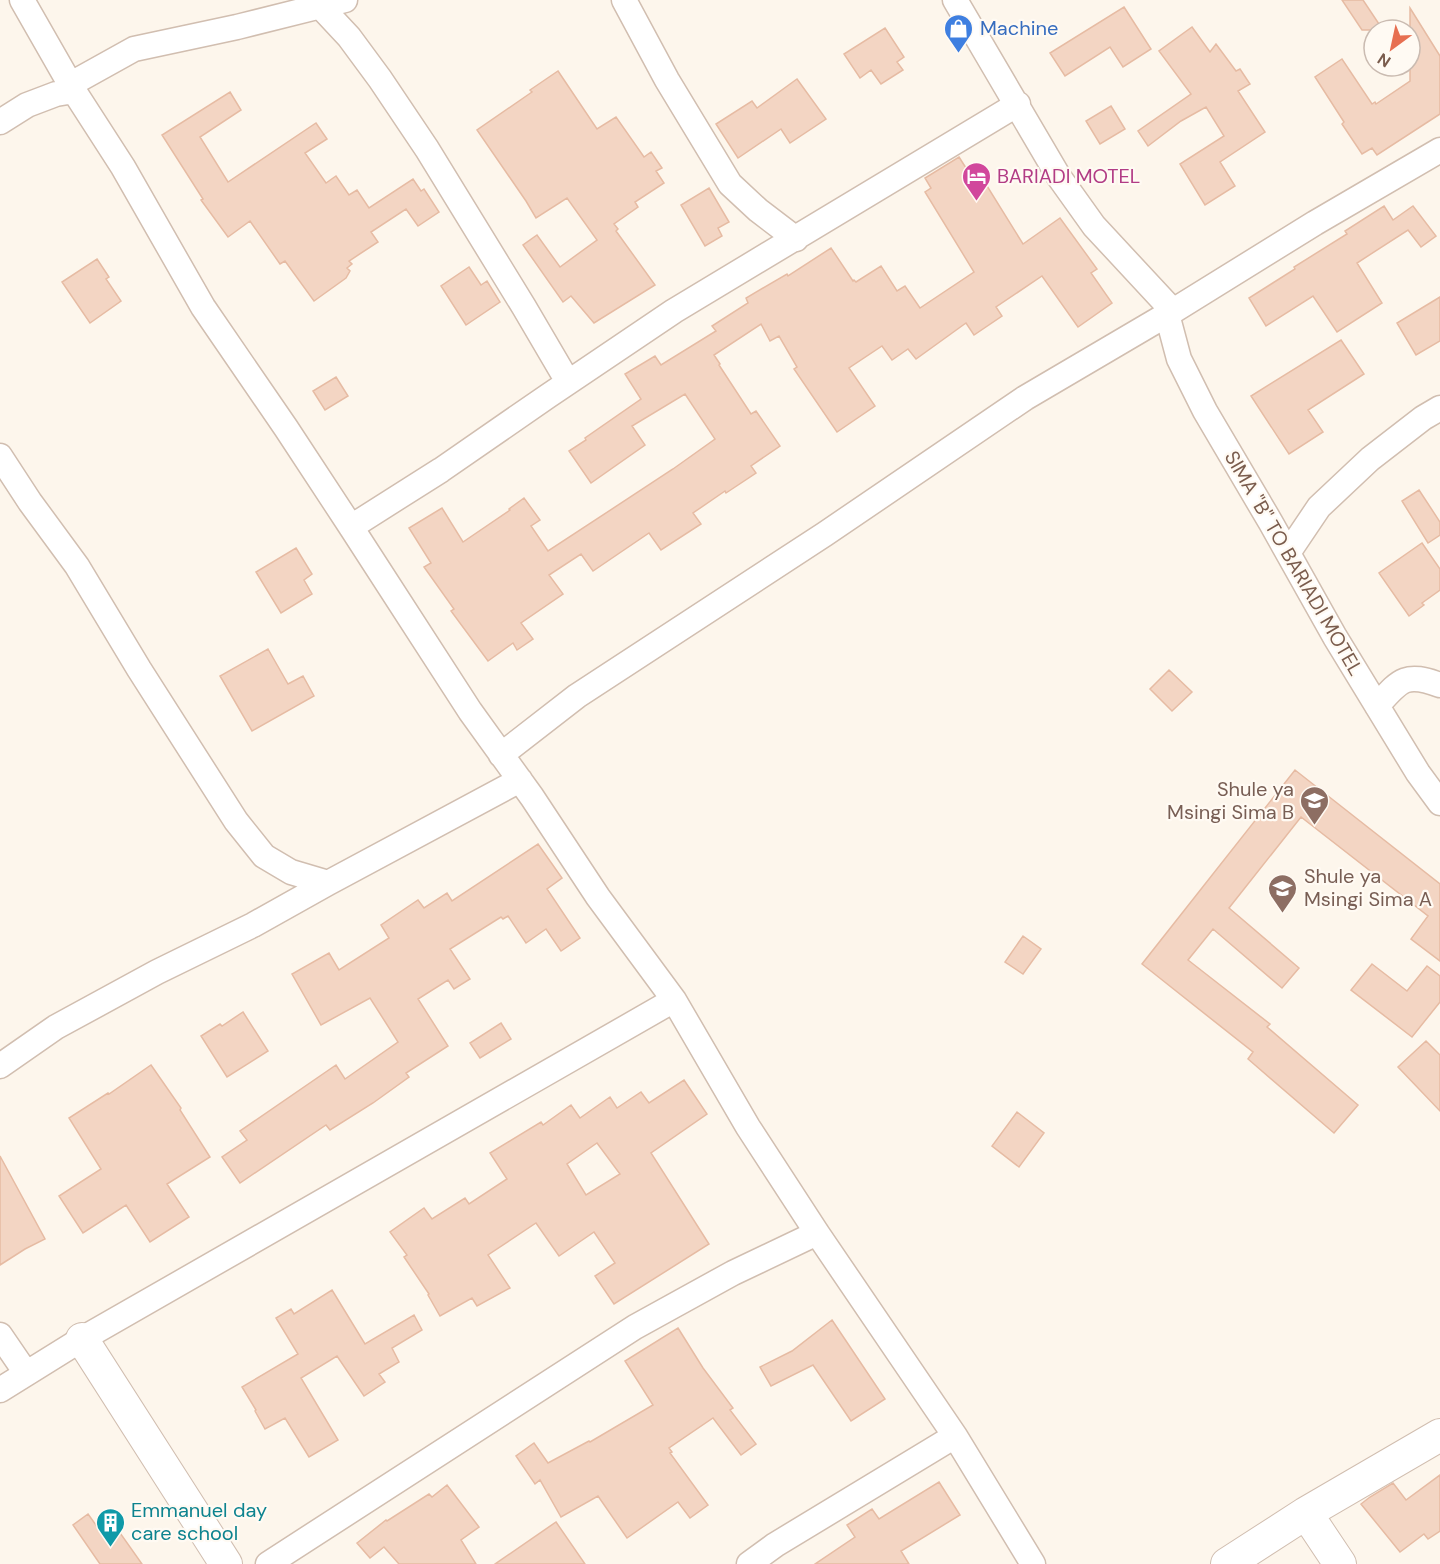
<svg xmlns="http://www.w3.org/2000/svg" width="1440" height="1564" font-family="'DM Sans',sans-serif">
<rect width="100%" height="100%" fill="#fdf6ec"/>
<path fill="#f3d5c3" stroke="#e6bba3" stroke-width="1.5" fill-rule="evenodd" d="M1342,0H1363L1383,30H1362Z
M1124,7L1151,49L1123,67L1110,47L1065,76L1050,53Z
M1410,8L1440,56V114L1377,155L1372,148L1362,154L1342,124L1344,122L1315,77L1342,59L1372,104L1375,102L1376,104L1410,81Z
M1192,27L1210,52L1216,44L1236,71L1240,69L1250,84L1238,91L1265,132L1220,162L1235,186L1205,205L1180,164L1224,136L1206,107L1181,121L1148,146L1138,131L1191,94L1159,51Z
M885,28L904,57L897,62L903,70L881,84L871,70L860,78L844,54Z
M558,71L597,129L616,117L644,157L651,152L662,168L656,171L664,183L635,202L638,207L614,224L618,229L616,231L655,285L594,323L571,296L563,302L523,245L537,235L560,267L597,240L567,198L536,218L526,201L477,130L532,92L530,90Z
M797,79L826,119L790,143L781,129L738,158L716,124L752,101L757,108Z
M230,92L241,110L200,137L228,182L316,123L327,139L305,153L326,183L336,176L349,195L357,190L369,208L413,179L421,191L424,189L439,212L418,226L406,209L371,232L378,242L349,261L352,264L347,268L350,271L346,278L314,301L285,261L280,264L250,221L228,237L201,200L203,199L162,135Z
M1111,106L1125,129L1100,144L1086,121Z
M959,157L966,168L974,165L1023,244L1060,218L1097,269L1091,273L1112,303L1078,327L1042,276L996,307L1002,316L974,335L966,323L916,359L908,349L892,360L882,346L849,368L875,406L837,432L794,369L797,367L779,336L770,341L761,324L714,355L720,364L719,365L751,414L756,411L780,446L751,466L756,473L726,493L725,491L693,513L701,524L661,550L649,533L593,571L581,554L549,575L563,594L521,623L533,639L517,650L513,643L488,661L451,611L454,609L424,567L431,563L409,528L442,508L463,542L510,510L509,509L524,498L540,520L531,526L548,551L673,469L715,439L685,394L632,426L645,445L591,483L569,451L586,440L585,438L641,399L625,374L655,356L661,365L716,331L712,326L748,303L746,298L787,274L788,276L831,248L853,281L854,280L856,282L881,266L897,291L905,286L920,308L974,272L925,192L931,188L925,178Z
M709,188L729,222L718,228L722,236L705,246L681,205Z
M1384,206L1393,220L1413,206L1436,236L1421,247L1408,230L1357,263L1382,303L1337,332L1313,296L1266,326L1249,298L1295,269L1294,267L1347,234L1345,231Z
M97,259L109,277L106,279L121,301L90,323L62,282Z
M469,267L481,285L487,281L500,302L466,325L441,286Z
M1440,297V341L1416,355L1397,323Z
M1341,340L1364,374L1308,410L1323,432L1289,454L1251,396Z
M336,377L348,396L325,410L313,391Z
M1419,490L1440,522V535L1428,543L1402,501Z
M1422,543L1440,569V590L1422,603L1424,605L1409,616L1379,573Z
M296,548L312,574L304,580L312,594L281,613L256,572Z
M268,649L288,684L303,676L314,696L252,731L220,676Z
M1169,670L1192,692L1172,711L1150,689Z
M1295,770L1440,884V961L1411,939L1428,916L1301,817L1229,908L1299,968L1282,988L1213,929L1188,960L1270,1024L1267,1027L1358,1105L1334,1133L1248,1059L1253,1052L1142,964Z
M538,844L562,878L547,889L580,938L561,951L546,929L526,943L508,916L503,919L501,917L450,949L470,979L454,989L448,980L418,999L448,1046L406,1073L409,1077L373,1103L330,1130L326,1125L240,1183L222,1157L247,1140L240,1131L336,1065L345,1079L398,1042L370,998L321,1025L292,974L329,953L339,970L389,938L381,925L418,900L424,908L447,893L452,901Z
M1023,936L1041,949L1023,974L1005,962Z
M1372,964L1407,991L1427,966L1440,976V1002L1412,1037L1351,990Z
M243,1012L268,1051L227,1077L201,1036L220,1024L222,1026Z
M501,1023L511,1039L480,1058L470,1043Z
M1426,1041L1440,1055V1111L1398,1067Z
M151,1065L181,1108L180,1110L210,1157L167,1184L189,1217L150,1242L126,1205L83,1233L59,1196L101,1169L69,1118L108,1093L109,1094Z
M684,1080L707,1114L651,1153L709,1244L614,1304L595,1276L615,1263L594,1232L559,1256L536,1223L488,1255L510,1288L477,1306L472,1298L440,1316L428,1295L429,1294L404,1257L407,1255L390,1232L424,1208L432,1219L465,1198L469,1204L507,1179L490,1153L541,1122L543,1125L571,1105L580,1118L610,1097L617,1108L641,1092L649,1103ZM597,1143L620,1174L586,1195L567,1164Z
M1017,1112L1044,1133L1019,1167L992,1146Z
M0,1156L45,1239L25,1249L0,1265Z
M332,1290L365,1344L414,1315L422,1330L392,1348L399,1362L379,1374L385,1382L364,1396L337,1356L301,1378L338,1440L309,1457L285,1418L265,1429L255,1411L256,1410L242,1387L298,1354L276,1318L291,1309L294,1314Z
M832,1320L885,1399L851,1421L813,1365L771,1386L760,1367L792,1351Z
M678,1328L703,1368L733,1408L730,1410L756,1444L741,1455L713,1418L669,1448L672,1452L670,1453L708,1505L690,1518L678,1502L627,1538L598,1496L561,1517L540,1480L535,1484L516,1456L534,1443L548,1463L589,1441L590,1442L653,1405L625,1361Z
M1440,1475V1531L1428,1539L1424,1534L1400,1552L1361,1504L1370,1497L1393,1483L1406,1500Z
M939,1482L960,1515L901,1551L909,1564H815L855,1537L847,1525L872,1509L879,1519Z
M447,1485L479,1527L461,1540L476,1564H399L384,1547L370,1558L357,1543L386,1520L387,1521L429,1494L432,1497Z
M88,1514L101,1532L113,1523L142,1564H100L73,1525Z
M556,1522L585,1564H495Z"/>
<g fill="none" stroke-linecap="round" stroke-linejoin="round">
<defs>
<path id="minor" d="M22,0L74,91L123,167L203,307L286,428L351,527L470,711L532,797L598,897L674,1000L748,1127L817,1233L955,1436L1033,1564
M624,0L667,80L730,184L758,210L796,239
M955,0L1059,177L1094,226L1173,311
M321,7L349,37L380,79L427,149L524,307L568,382
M71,84L134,49L237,27L345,0
M0,122L27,105L56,94L74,91
M1167,314L1179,359L1205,411L1271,523L1335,637L1418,773L1440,803
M0,456L30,502L77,566L139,669L236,821L264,856L291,872L328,883
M351,527L441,470L548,396L674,311L1018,104
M1288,553L1319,507L1370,459L1423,418L1440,408
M1377,706C1400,680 1405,672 1440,685
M501,755L577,696L825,534L1025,398L1173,311L1315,223L1440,150
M0,1066L56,1027L157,972L253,925L328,883L520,780
M0,1335L26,1373
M0,1390L82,1339L674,1000
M268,1564L635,1327L733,1273L817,1233
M749,1564L775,1545L955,1436"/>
<path id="tertiary" d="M82,1339L226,1564
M1306,1513L1340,1564
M1227,1564L1306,1513L1440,1435"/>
</defs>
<use href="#minor" stroke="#d1beb0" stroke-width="27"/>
<use href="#tertiary" stroke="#d1beb0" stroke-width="34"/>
<use href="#minor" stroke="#fff" stroke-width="24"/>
<use href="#tertiary" stroke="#fff" stroke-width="32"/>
</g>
<defs>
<symbol id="shop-pin" viewBox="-11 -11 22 30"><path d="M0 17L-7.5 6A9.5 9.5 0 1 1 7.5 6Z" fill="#3f7fe0" stroke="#fffaf3"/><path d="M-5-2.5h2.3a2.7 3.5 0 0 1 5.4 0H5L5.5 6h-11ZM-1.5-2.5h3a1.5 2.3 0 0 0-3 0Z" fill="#fff"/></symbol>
<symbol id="hotel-pin" viewBox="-11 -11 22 30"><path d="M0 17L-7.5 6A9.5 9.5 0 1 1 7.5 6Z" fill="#d1479c" stroke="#fffaf3"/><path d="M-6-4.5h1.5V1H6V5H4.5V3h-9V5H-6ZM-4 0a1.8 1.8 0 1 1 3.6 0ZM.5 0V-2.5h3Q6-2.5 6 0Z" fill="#fff"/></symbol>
<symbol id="school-pin" viewBox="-11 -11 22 30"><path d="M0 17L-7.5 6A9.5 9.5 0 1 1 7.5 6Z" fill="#8d6e63" stroke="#fffaf3"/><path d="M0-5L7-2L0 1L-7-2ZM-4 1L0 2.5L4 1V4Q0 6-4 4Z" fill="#fff"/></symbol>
<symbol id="building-pin" viewBox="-11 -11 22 30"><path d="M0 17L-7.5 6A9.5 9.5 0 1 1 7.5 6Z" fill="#0f9aa8" stroke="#fffaf3"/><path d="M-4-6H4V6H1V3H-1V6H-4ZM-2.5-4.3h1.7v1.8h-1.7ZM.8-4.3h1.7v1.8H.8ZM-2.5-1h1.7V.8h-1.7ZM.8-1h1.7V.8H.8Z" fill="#fff"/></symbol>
</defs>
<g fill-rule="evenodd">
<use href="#shop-pin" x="942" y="12" width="33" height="45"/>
<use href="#hotel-pin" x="960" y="160" width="33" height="45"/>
<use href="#school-pin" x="1298" y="784" width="33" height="45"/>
<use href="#school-pin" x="1266" y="872" width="33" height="45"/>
<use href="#building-pin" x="94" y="1506" width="33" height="45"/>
</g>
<g text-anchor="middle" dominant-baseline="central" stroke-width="4.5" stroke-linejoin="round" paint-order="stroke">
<g font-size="20" fill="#366cbe" stroke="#fffaf3" text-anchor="start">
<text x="980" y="28">Machine</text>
</g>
<g font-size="20" fill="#b23c85" stroke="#fffaf3" text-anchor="start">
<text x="997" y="176">BARIADI MOTEL</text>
</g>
<g font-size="20" fill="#7a5c4d" stroke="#fffaf3">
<text transform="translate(1294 563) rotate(60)">SIMA "B" TO BARIADI MOTEL</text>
</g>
<g font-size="20" fill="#785e54" stroke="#fffaf3" text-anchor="end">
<text x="1294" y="789">Shule ya<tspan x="1294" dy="23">Msingi Sima B</tspan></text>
<text x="1304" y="876" text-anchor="start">Shule ya<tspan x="1304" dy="23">Msingi Sima A</tspan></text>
</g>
<g font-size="20" fill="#0d838f" stroke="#fffaf3" text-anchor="start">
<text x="131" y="1510">Emmanuel day<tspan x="131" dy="23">care school</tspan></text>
</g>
</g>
<g transform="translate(1392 48) rotate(213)"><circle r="28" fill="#fffaf3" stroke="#cabbb1" stroke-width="1.5"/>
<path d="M0-4.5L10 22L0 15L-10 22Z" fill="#e76f51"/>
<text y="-9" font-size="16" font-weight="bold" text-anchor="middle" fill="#7a5c4d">N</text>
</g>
</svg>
